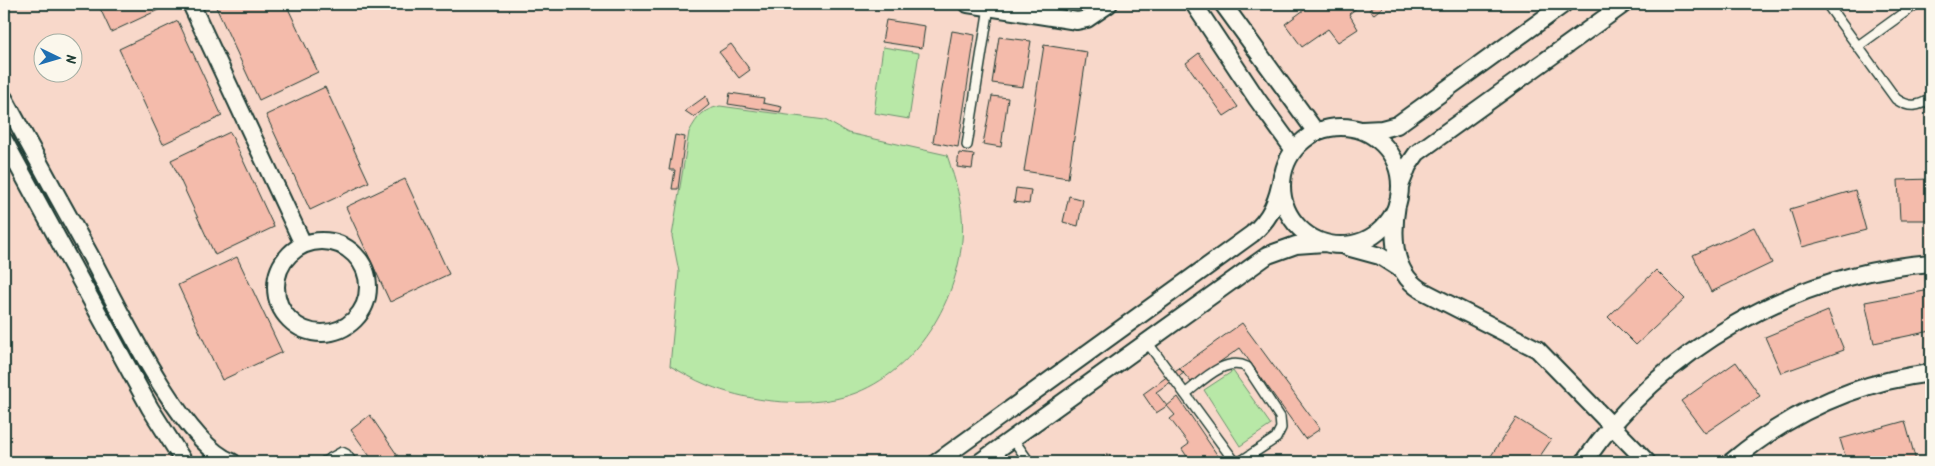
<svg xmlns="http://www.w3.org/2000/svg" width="1935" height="466" font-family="Kalam,sans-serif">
<rect width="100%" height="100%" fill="#f9e5d8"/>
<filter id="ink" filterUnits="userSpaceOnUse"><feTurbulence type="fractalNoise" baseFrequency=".02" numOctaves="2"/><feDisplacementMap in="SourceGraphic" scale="10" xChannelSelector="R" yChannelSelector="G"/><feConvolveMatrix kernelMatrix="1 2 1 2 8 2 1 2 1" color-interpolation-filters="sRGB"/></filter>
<g filter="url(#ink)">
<path fill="#f8d8ca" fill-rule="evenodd" d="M4,4H1931V462H4ZM42,42H72V72H42Z"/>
<path fill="#b8e8a7" stroke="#6c926e" d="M883,47L919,53L909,119L874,113Z
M720,106L825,120L848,133L947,155C956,182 965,211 962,240C956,311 904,389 829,400C788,406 745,400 707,385C694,380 682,372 670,366L679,272L672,236L689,132C698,116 702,110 720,106Z
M1233,371L1271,425L1240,446L1204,390Z"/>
<path fill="#f4bbab" stroke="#1f3d34" d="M98,4H171L111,32Z
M216,4H286L318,72L259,100L215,5Z
M1312,4H1362L1349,14L1358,29L1338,42L1328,29L1302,47L1285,24Z
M1376,4H1381L1383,7L1374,14L1369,10Z
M886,20L925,26L922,48L882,42Z
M178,21L222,116L163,144L119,49Z
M952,31L975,35L958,147L933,142Z
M999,37L1031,41L1023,87L992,83Z
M731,44L750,70L739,78L719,52Z
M1044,45L1087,52L1068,178L1024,171Z
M1199,53L1238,107L1224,116L1186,63Z
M325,87L369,182L310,210L266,115Z
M730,93L764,98L763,103L782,107L780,112L728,104Z
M706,96L709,105L694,117L685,111Z
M992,96L1008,98L1001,147L983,144Z
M230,132L274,227L215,255L171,160Z
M675,135L685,137L678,189H672L675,170H669Z
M959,153L974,155L972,169L957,167Z
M405,179L449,274L390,302L346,207Z
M1931,179V220H1900L1898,180Z
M1016,188L1031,190L1029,204L1014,202Z
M1855,190L1866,230L1802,247L1790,209Z
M1069,196L1083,200L1078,226L1063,222Z
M1754,227L1772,263L1711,292L1693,255Z
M237,257L282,352L222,380L178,285Z
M1656,270L1685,299L1636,345L1608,317Z
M1930,290L1931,331L1874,343L1865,302Z
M1828,311L1844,350L1781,373L1765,337Z
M1242,323L1320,429L1305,439L1240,348L1191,382L1179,368Z
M1736,362L1760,396L1705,433L1681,401Z
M1179,368L1184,373L1156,392L1167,406L1156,413L1143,394Z
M1178,397L1222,462H1201L1197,457L1190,461L1182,449L1189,444L1170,419L1175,415L1167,406Z
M370,415L402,462H374L351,430Z
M1516,418L1551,440L1536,462H1487Z
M1905,421L1916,461L1911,462H1847L1840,439Z
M1108,454L1114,462H1095Z"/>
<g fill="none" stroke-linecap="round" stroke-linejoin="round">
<defs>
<path id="lane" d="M1827,4L1896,99C1909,108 1919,107 1931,98
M1858,46L1916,4
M967,145L989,7
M1147,342L1235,462
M1185,394C1202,381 1225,356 1247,367L1280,417L1281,428L1276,438L1240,462
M1013,439L1029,462
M324,462L342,452L346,454L352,462"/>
<path id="street" d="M191,4L303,244
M968,4L1077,21L1087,19L1109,4
M1194,4L1257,99L1294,150
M1223,4L1316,132
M4,98C32,150 61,203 90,255C116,304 182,444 232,462
M1282 186a59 59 0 1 1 118 0a59 59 0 1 1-118 0Z
M1362,130L1382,129L1397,125L1564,4
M4,140L150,408L184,462
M1400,186L1408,166L1417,153L1624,4
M1397,204C1392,234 1392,272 1421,290L1537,349L1647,462
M276 287a46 46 0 1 1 92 0a46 46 0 1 1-92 0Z
M1347,247L1380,256L1402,270
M937,462L1252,234C1271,218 1278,200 1282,176
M980,462L1268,255L1296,245L1324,243
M1584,462C1663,348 1793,274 1931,263
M1731,462C1789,413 1856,382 1931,373"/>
</defs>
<use href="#lane" stroke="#1f3d34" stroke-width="12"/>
<use href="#street" stroke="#1f3d34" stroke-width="20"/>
<use href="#lane" stroke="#fbf7ec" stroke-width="9"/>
<use href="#street" stroke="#fbf7ec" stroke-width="16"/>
</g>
</g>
<rect width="1935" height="466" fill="none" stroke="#fbf7ec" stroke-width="20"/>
<rect x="10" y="10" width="1915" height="446" fill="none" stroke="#1f3d34" stroke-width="2" filter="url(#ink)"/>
<g transform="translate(58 58) rotate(95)"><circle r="24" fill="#fbf7ec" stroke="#a3ada2"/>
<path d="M0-4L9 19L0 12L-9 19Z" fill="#1f6fb2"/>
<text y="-8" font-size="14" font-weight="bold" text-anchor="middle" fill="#1f3d34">N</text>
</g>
</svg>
